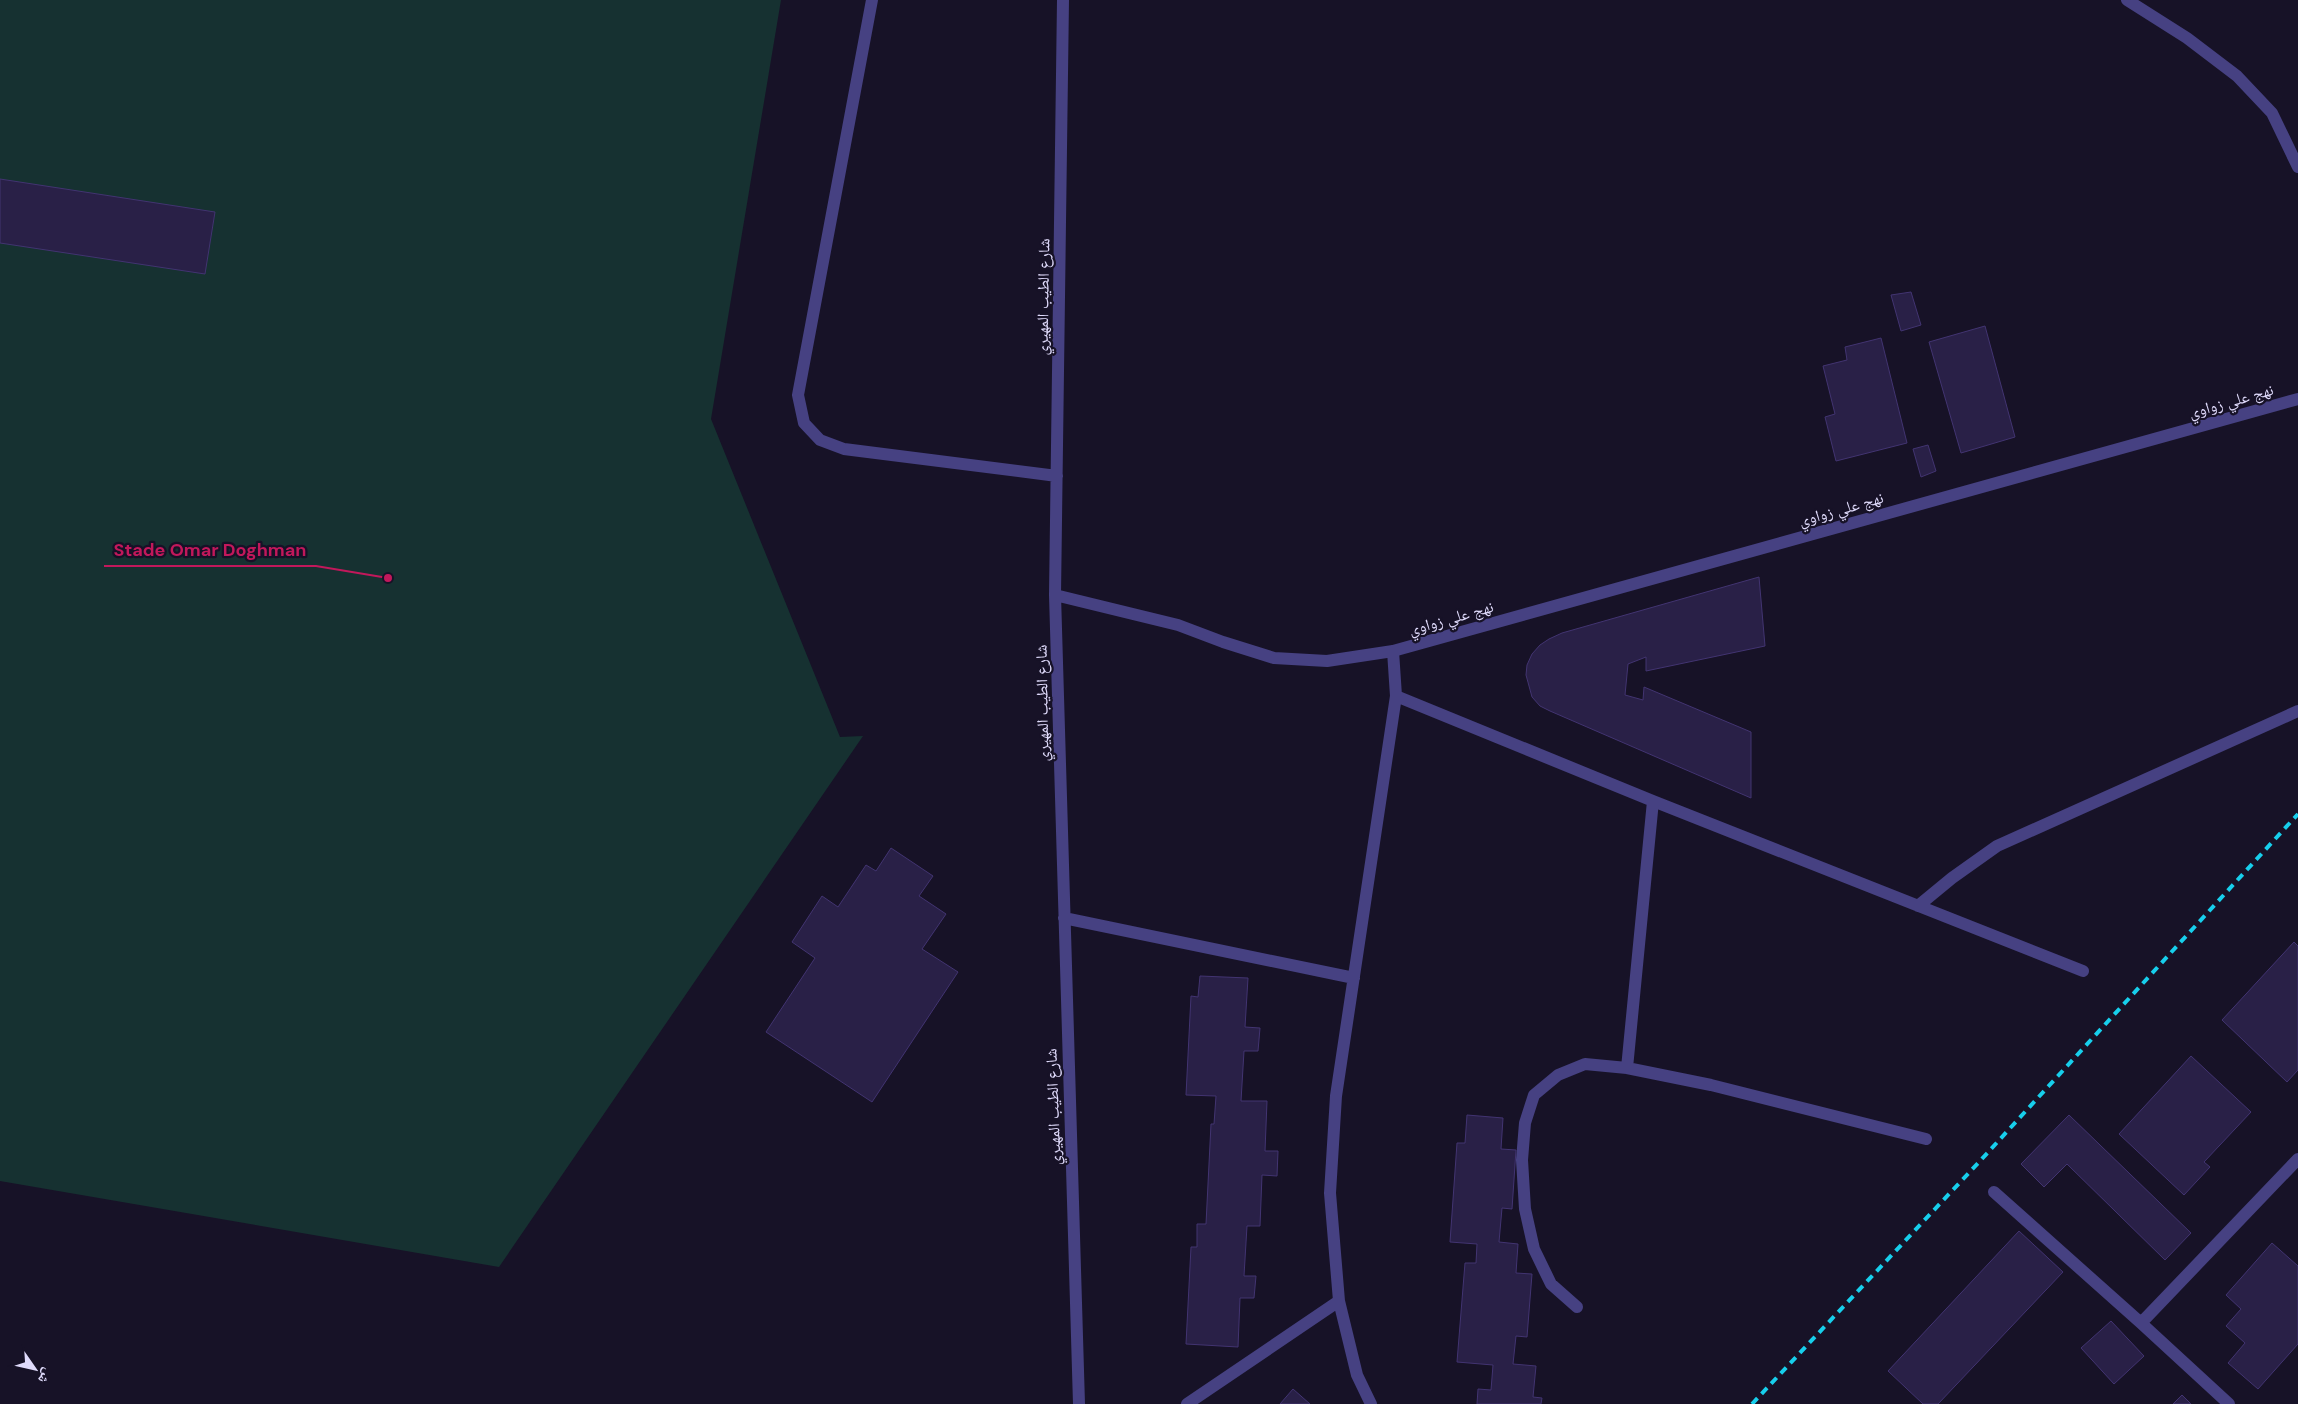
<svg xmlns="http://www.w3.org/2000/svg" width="2298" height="1404" font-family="'DM Sans','Noto Naskh Arabic',sans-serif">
<rect width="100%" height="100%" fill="#171227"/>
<path fill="#163131" d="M0,0H781L711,419L840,737L863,736L499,1267L0,1181Z"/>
<path fill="#292047" stroke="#423471" d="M0,179L215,212L205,274L0,243Z
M1911,292L1921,325L1901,331L1891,295Z
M1985,326L2015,437L1961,453L1929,342Z
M1881,338L1907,443L1836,461L1825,417L1835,414L1823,366L1847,360L1845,347Z
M1928,445L1936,471L1921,477L1913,449Z
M1759,577L1765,646L1646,671V657L1628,664L1625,695L1643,700L1644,687L1751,732V798L1550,711L1540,706L1532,697L1526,675L1527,665L1532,654L1540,645L1549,639L1562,633Z
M891,848L933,876L919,896L946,914L922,949L958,972L872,1102L766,1032L815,958L792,942L822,896L838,907L866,865L876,871Z
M2294,942L2298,946V1070L2287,1082L2222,1020Z
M1200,976L1248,978L1245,1027L1260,1028L1258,1051H1244L1241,1101H1267L1265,1151H1278L1277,1176L1262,1175L1260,1226H1247L1244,1276H1256L1254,1298H1240L1238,1347L1186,1344L1191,1247H1197V1224H1206L1211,1124H1214L1216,1096L1186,1095L1191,996L1198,997Z
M2191,1056L2251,1112L2204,1162L2210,1167L2184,1195L2119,1134Z
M1467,1115L1503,1118L1501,1149L1516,1150L1512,1209L1502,1208L1499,1242L1518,1244L1516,1273L1532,1274L1527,1337L1516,1336L1513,1364L1536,1366L1533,1397L1542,1398L1541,1404H1477L1478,1389L1491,1390L1493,1365L1457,1362L1465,1263H1476L1477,1244L1450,1242L1457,1143H1465Z
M2069,1115L2191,1233L2165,1260L2067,1164L2044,1187L2021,1164Z
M2019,1231L2063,1272L1938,1404H1923L1888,1371Z
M2272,1243L2298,1266V1344L2258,1389L2228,1363L2245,1343L2226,1326L2241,1309L2226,1295Z
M2111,1321L2144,1356L2114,1384L2081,1348Z
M1293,1389L1310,1404H1280Z
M2182,1395L2191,1404H2173Z"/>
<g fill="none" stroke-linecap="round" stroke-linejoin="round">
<path stroke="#464182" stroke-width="12" d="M872,0L798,395L804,423L820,440L844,449L1057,476
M1063,0L1055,595L1079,1404
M2127,0L2187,38L2237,76L2272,113L2298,167
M1055,595L1178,625L1223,642L1274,658L1327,661L1393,651L2298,399
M1393,651L1396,696L1653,801L2083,971
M1918,906L1952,878L1997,846L2298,711
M1064,918L1354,978
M1627,1068L1653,801
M1994,1192L2141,1323L2229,1404
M1577,1307L1551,1284L1534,1249L1525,1209L1522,1160L1525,1123L1534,1095L1558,1075L1585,1064L1627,1068L1711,1085L1926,1139
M2141,1323L2298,1159
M1187,1404L1339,1301
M1371,1404L1357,1375L1339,1301L1330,1193L1336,1096L1396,696"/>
<path stroke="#17cfec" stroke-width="4" stroke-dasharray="8 6" stroke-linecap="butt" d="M1752,1404L1980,1161L2298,814"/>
</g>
<g text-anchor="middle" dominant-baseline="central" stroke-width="4.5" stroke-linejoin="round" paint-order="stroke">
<g font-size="16" fill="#e0dbfc" stroke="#171227">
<text transform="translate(1043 297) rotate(-89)">شارع الطيب المهيري</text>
<text transform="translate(2231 401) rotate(-16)">نهج علي زواوي</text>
<text transform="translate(1841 509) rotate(-16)">نهج علي زواوي</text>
<text transform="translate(1451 618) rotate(-16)">نهج علي زواوي</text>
<text transform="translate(1042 703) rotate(-91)">شارع الطيب المهيري</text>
<text transform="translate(1053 1107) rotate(-92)">شارع الطيب المهيري</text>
</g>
</g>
<path fill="none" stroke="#c2185b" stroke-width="2" d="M388 578L316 566H104"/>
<circle fill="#c2185b" stroke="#171227" stroke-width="2" cx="388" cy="578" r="5"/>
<g font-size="18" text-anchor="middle" font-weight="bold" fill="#c2185b" stroke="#171227" stroke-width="4.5" stroke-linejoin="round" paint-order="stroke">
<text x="210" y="556">Stade Omar Doghman</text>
</g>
<g transform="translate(35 1369) rotate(124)" stroke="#171227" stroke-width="4" paint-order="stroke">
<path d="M0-4L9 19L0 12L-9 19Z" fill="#e0dbfc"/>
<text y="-8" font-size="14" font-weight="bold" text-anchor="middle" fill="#e0dbfc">ش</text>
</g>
</svg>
